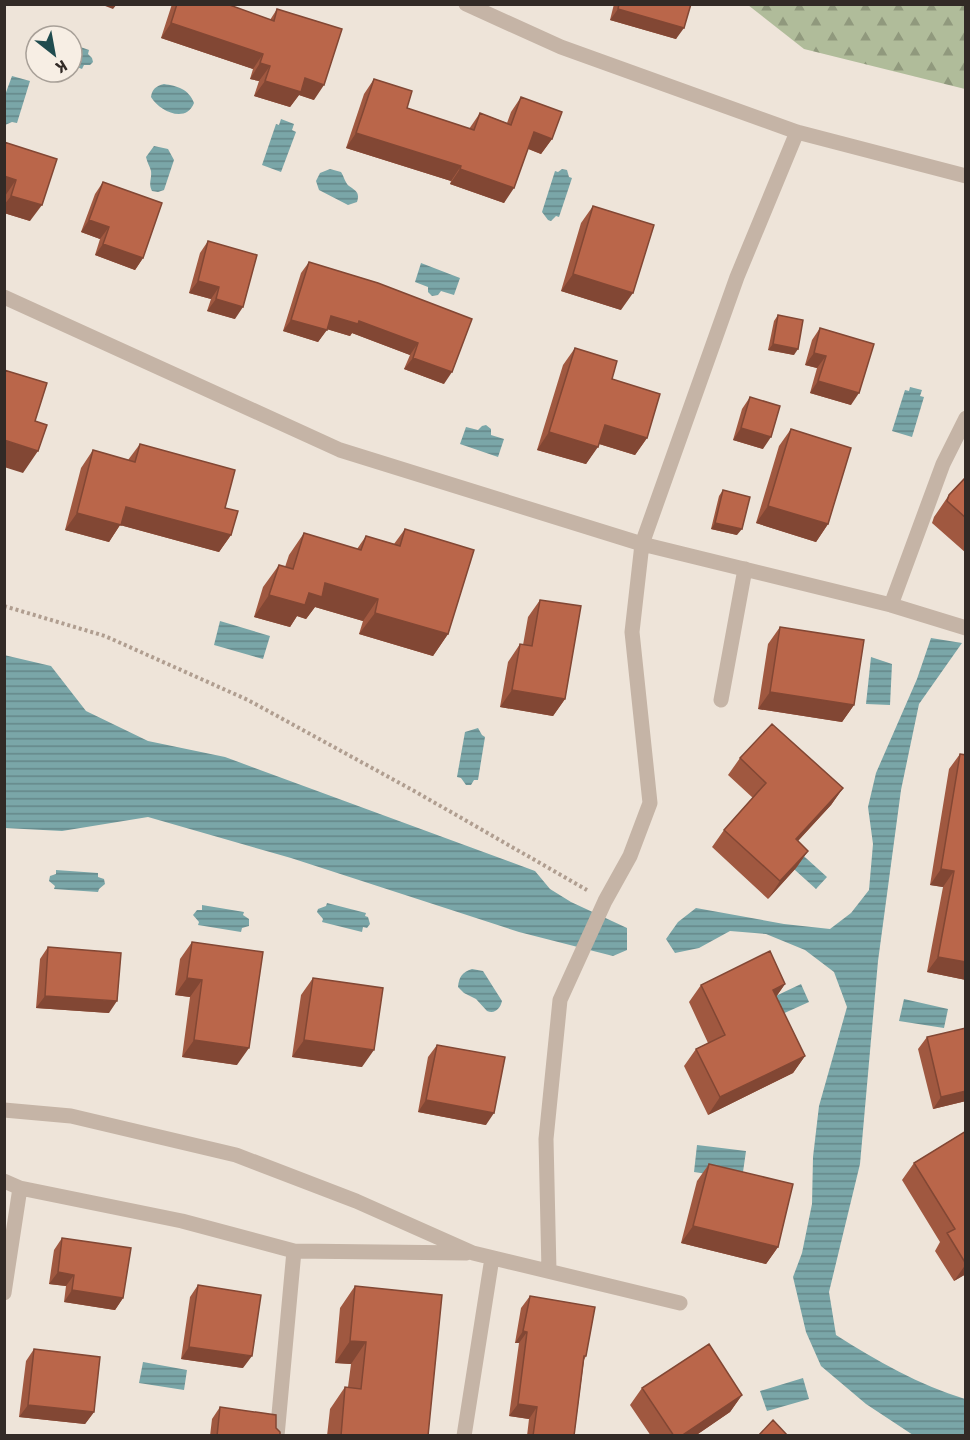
<svg xmlns="http://www.w3.org/2000/svg" width="970" height="1440" font-family="Signika,sans-serif">
<defs>
<pattern id="forest-firs" width="22" height="20" patternUnits="userSpaceOnUse" patternTransform="scale(1.5)"><rect width="22" height="20" fill="#b0bc9a"/><path d="M5 1l3.5 6h-7zM16 11l3.5 6h-7z" fill="#90997d"/></pattern>
<pattern id="water-rules" width="6" height="5" patternUnits="userSpaceOnUse" patternTransform="scale(1.5)"><rect width="6" height="5" fill="#7aa6a8"/><path d="M0 2.5h6" fill="none" stroke="#658789"/></pattern>
</defs>
<rect width="100%" height="100%" fill="#eee4d9"/>
<path fill="url(#forest-firs)" d="M748,5H965V89L804,49Z"/>
<path fill="url(#water-rules)" d="M72,44L89,50L88,54L92,58L93,62L90,65H84L82,69L72,65Z
M12,76L30,81L17,123L12,122L5,125V95Z
M164,84C177,86 189,89 194,103C186,124 159,111 151,97C152,89 156,86 164,84Z
M281,119L294,124L292,130L296,132L281,172L262,165L276,124L279,125Z
M154,146L168,149L174,160L164,190L158,192L152,191C148,183 152,179 151,171C150,167 147,162 146,157Z
M330,169L341,172C344,176 345,183 349,186C356,191 360,192 357,202L348,205L319,190L316,181L320,173Z
M562,169L567,170L569,177L572,178L559,217L556,216L551,221L548,220L542,212L555,171L558,172Z
M421,263L460,278L454,295L441,291L438,295L432,296L428,292V287L415,282Z
M910,387L922,390L920,396L924,397L912,437L892,431L905,390L909,391Z
M486,425L491,429V435L504,439L498,457L460,444L466,427L478,430L482,426Z
M220,621L270,636L263,659L214,645Z
M931,638L962,643L919,704L901,790L878,961L860,1164L829,1292L836,1335C877,1361 919,1385 965,1399V1436L913,1435L866,1404L821,1366L806,1332L793,1277L802,1253L812,1204L813,1157L819,1106L847,1007L834,972L805,950L766,934L730,931L699,948L675,953L666,939L678,922L696,908L784,924L830,929L851,913L869,890L873,844L868,807L876,773L917,679Z
M4,655L51,666L86,711L148,741L225,757L535,871L550,889L571,902L627,928V950L613,956L519,932L291,858L148,817L62,831L5,828Z
M871,657L892,664L890,705L866,704Z
M478,728L482,735L485,737L478,780H474L471,785H466L461,778L457,777L465,732Z
M796,849L827,877L816,889L785,861Z
M56,870L98,873V877L104,879L105,884L99,889L98,892L54,889L55,886L49,881L50,876L56,874Z
M327,903L366,913L365,916L368,917L370,924L367,928L363,927L362,932L322,922L323,919L317,912L318,909L326,906Z
M202,905L244,912L243,915L249,919V926L242,928L241,932L198,925L199,922L193,915L197,910H202Z
M472,969L483,971L502,1001C500,1009 495,1014 487,1011L476,999L464,993L458,987C459,977 462,972 472,969Z
M801,984L809,1002L769,1020L761,1003Z
M904,999L948,1009L944,1028L899,1021Z
M697,1145L746,1151L742,1179L694,1172Z
M143,1362L187,1370L184,1390L139,1383Z
M803,1378L809,1399L767,1411L760,1391Z"/>
<g fill="none" stroke-linecap="round" stroke-linejoin="round">
<path stroke="#b09e90" stroke-width="4" stroke-dasharray="3 3" stroke-linecap="butt" d="M4,606L105,636L248,700L416,792L587,890"/>
<path stroke="#c5b4a6" stroke-width="15" d="M466,4L561,47L797,132L966,176
M4,297L340,450L642,544L891,605L966,628
M891,605L943,464L966,418
M721,700L745,569
M4,1110L71,1116L236,1155L356,1201L473,1253L680,1303
M4,1181L20,1188L182,1221L294,1251L467,1253
M549,1271L546,1139L560,1000L605,901L630,856L650,803L632,632L642,544L737,277L797,132
M4,1293L20,1188
M277,1436L294,1251
M464,1436L492,1258"/>
</g>
<path fill="#a05840" d="M172,4H227L270,20L277,9L314,100L299,95L290,107L254,96L259,81L250,79L253,69L161,38Z
M614,4H691L676,39L610,20Z
M374,79L407,108L469,129L480,113L507,123L511,112L521,97L552,139L541,154L528,149L504,203L450,184L451,181L346,148L364,94Z
M4,142L30,221L4,213Z
M103,182L143,258L135,270L95,255L100,239L81,232L95,194Z
M593,206L621,310L561,291L581,223Z
M208,241L235,319L207,311L211,299L189,293L200,253Z
M309,262L378,283L444,384L404,369L410,355L352,333L350,336L327,329L318,342L283,331L301,273Z
M778,315L794,355L768,350L774,321Z
M820,328L851,405L810,393L817,368L805,365L812,340Z
M575,348L612,379L647,438L635,455L599,444L586,464L537,450L563,365Z
M750,397L763,449L733,440L742,409Z
M791,429L828,524L816,542L756,523L779,446Z
M140,444L225,508L231,535L219,552L120,525L109,542L65,530L81,468L93,450L128,460Z
M966,477V553L932,523L934,517L949,495Z
M723,490L737,535L711,529L719,496Z
M405,529L448,634L433,656L359,634L363,621L315,607L306,619L297,616L290,627L254,617L263,587L279,565L285,567L289,555L304,533L357,549L366,536L394,544Z
M540,600L565,699L553,716L500,707L508,662L520,644L523,645L528,617Z
M780,627L854,705L842,722L758,709L768,644Z
M960,754L966,980L927,972L943,887L930,885L949,769Z
M740,758L843,788L831,805L798,841L808,851L796,868L768,899L712,847L724,830L753,798L728,775Z
M192,942L237,1065L182,1057L190,997L175,995L180,959Z
M48,947L109,1013L36,1008L40,959Z
M313,978L362,1067L292,1057L301,995Z
M785,984L776,997L805,1056L793,1073L708,1115L684,1066L696,1049L708,1043L689,1002L701,985Z
M966,1028V1101L933,1109L918,1049L927,1037Z
M437,1045L486,1125L418,1112L428,1057Z
M966,1131V1274L954,1281L935,1251L940,1242L902,1180L914,1163Z
M709,1164L778,1247L766,1264L681,1243L697,1181Z
M62,1238L123,1298L115,1310L64,1302L66,1286L49,1284L54,1250Z
M198,1285L243,1368L181,1359L190,1297Z
M355,1286L428,1436H327L330,1409L345,1387H348L351,1364L335,1363L340,1308Z
M530,1296L586,1356L584,1360L574,1436H527L529,1419L509,1416L519,1343H515L521,1308Z
M34,1349L94,1412L85,1424L19,1417L26,1361Z
M642,1388L742,1395L730,1412L695,1436H651L630,1405Z
M220,1407L276,1428L280,1436H210L212,1419Z"/>
<path fill="#824734" d="M100,4H117L113,9Z
M618,9L684,28L676,39L610,20Z
M171,23L263,54L253,69L161,38Z
M260,63L270,66L259,81L250,79Z
M305,78L324,85L314,100L299,95L290,107L254,96L265,81Z
M534,132L552,139L541,154L524,147Z
M356,133L461,166L451,181L346,148Z
M460,169L514,188L504,203L450,184Z
M4,176L16,180L5,196H4Z
M11,196L42,205L30,221L4,213V205Z
M89,220L109,227L100,239L81,232Z
M103,244L143,258L135,270L95,255Z
M573,274L633,293L621,310L561,291Z
M198,281L219,287L211,299L189,293Z
M216,299L243,307L235,319L207,311Z
M331,316L359,321L418,343L410,355L352,333L350,336L323,328Z
M291,320L327,330L318,342L283,331Z
M773,344L798,349L794,355L768,350Z
M814,353L826,356L817,368L805,365Z
M413,358L452,372L444,384L404,369Z
M818,381L859,393L851,405L810,393Z
M605,425L647,438L635,455L593,442Z
M741,428L771,437L763,449L733,440Z
M549,432L598,447L586,464L537,450Z
M4,440L38,451L23,473L4,467Z
M768,506L828,524L816,542L756,523Z
M126,507L231,535L219,552L120,525L109,542L65,530L77,513Z
M715,523L742,529L737,535L711,529Z
M325,583L378,599L363,621L315,607L306,619L297,616L290,627L254,617L269,595Z
M375,613L448,634L433,656L359,634Z
M512,690L565,699L553,716L500,707Z
M770,692L854,705L842,722L758,709Z
M843,788L831,805L784,856L796,839Z
M808,851L796,868L768,899L780,881Z
M941,869L954,871L943,887L930,885Z
M938,957L966,962V980L927,972Z
M187,978L202,980L190,997L175,995Z
M785,984L773,1001V990Z
M45,996L117,1001L109,1013L36,1008Z
M194,1040L249,1048L237,1065L182,1057Z
M304,1040L374,1050L362,1067L292,1057Z
M805,1056L793,1073L708,1115L720,1097Z
M966,1091V1101L933,1109L941,1097Z
M426,1100L494,1113L486,1125L418,1112Z
M693,1226L778,1247L766,1264L681,1243Z
M966,1264V1274L954,1281Z
M58,1272L74,1275L66,1286L49,1284Z
M72,1290L123,1298L115,1310L64,1302Z
M523,1331L527,1332L519,1343H515Z
M350,1341L366,1342L351,1364L335,1363Z
M189,1347L252,1356L243,1368L181,1359Z
M742,1395L730,1412L695,1436H681Z
M518,1404L537,1407L529,1419L509,1416Z
M28,1405L94,1412L85,1424L19,1417Z"/>
<path fill="#ba664a" stroke="#824734" stroke-width="1.5" d="M177,4H227L274,21L277,9L342,29L324,85L305,78L301,92L265,81L270,66L260,63L263,54L171,23Z
M619,4H691L684,28L618,9Z
M374,79L412,91L407,108L474,130L480,113L511,125L521,97L562,112L552,139L534,132L514,188L460,169L461,166L356,133Z
M4,142L57,159L42,205L11,196L16,180L4,176Z
M103,182L162,203L143,258L103,244L109,227L89,220Z
M593,206L654,225L633,293L573,274Z
M208,241L257,255L243,307L216,299L219,287L198,281Z
M309,262L378,283L472,319L452,372L413,358L418,343L359,321L358,324L331,316L327,330L291,320Z
M778,315L803,320L798,349L773,344Z
M820,328L874,344L859,393L818,381L826,356L814,353Z
M575,348L617,361L612,379L660,394L647,438L605,425L598,447L549,432Z
M4,370L47,383L35,421L47,425L38,451L4,440Z
M750,397L780,406L771,437L741,428Z
M791,429L851,448L828,524L768,506Z
M140,444L235,470L225,508L238,511L231,535L126,507L121,525L77,513L93,450L135,462Z
M966,477V518L947,501L949,495Z
M723,490L750,497L742,529L715,523Z
M405,529L474,550L448,634L375,613L378,599L325,583L322,597L309,593L305,605L269,595L279,565L293,569L304,533L361,550L366,536L400,546Z
M540,600L581,606L565,699L512,690L520,644L532,646Z
M780,627L864,640L854,705L770,692Z
M772,724L843,788L796,839L808,851L780,881L724,830L766,783L740,758Z
M960,754L966,755V962L938,957L954,871L941,869Z
M192,942L263,952L249,1048L194,1040L202,980L187,978Z
M48,947L121,953L117,1001L45,996Z
M770,951L785,984L773,990L805,1056L720,1097L696,1049L725,1035L701,985Z
M313,978L383,988L374,1050L304,1040Z
M966,1028V1091L941,1097L927,1037Z
M437,1045L505,1057L494,1113L426,1100Z
M966,1131V1264L947,1233L955,1229L914,1163Z
M709,1164L793,1184L778,1247L693,1226Z
M62,1238L131,1248L123,1298L72,1290L74,1275L58,1272Z
M198,1285L261,1295L252,1356L189,1347Z
M355,1286L442,1295L428,1436H341L345,1387L361,1389L366,1342L350,1341Z
M530,1296L595,1307L586,1356H584L574,1436H533L537,1407L518,1404L527,1332L523,1331Z
M709,1344L742,1395L681,1436H674L642,1388Z
M34,1349L100,1357L94,1412L28,1405Z
M220,1407L276,1415V1428L280,1432V1436H217Z
M773,1420L788,1436H758Z"/>
<rect width="970" height="1440" fill="none" stroke="#322a26" stroke-width="12"/>
<g transform="translate(54 54) rotate(149)"><circle r="28" fill="#f7eee4" stroke="#a8a098" stroke-width="1.5"/>
<path d="M0-4.5L10 22L0 15L-10 22Z" fill="#204c4f"/>
<text y="-9" font-size="16" font-weight="bold" text-anchor="middle" fill="#322a26">K</text>
</g>
</svg>
